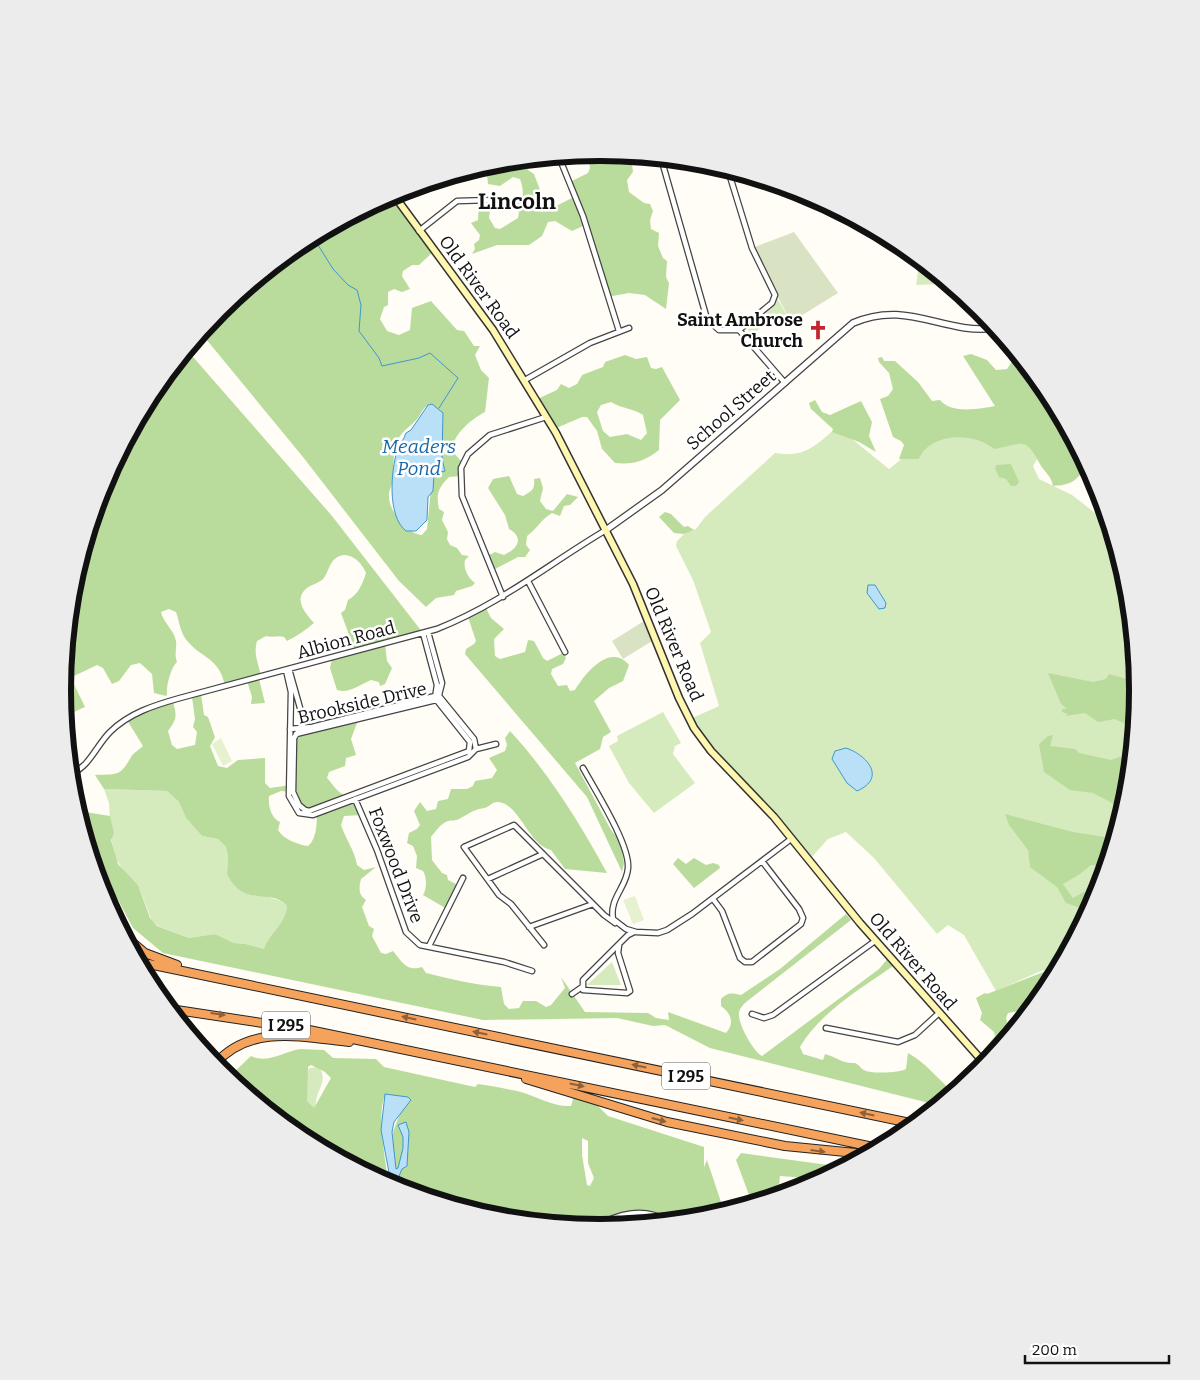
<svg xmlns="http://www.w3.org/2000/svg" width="1200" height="1380" font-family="Bitter,serif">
<rect width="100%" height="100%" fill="#fffdf5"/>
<path fill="#d5ebbd" d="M908,251L956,290L938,284L916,285L918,271Z
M777,298L791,322L784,327L775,316L752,335L748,330L775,305Z
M837,427L889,469L918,446L946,436L1012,433L1041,453L1033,466L1039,479L1072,495L1099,516L1107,520L1127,585L1137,690L1127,795L1099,886L1079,899L1087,914L1062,961L1045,971L1043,970L996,991L964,935L948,925L937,934L874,858L846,832L828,839L809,860L727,768L690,719L719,706L700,643L711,632L693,580L676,546L677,541L684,534L696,529L705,517L775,453C805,458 815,446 837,427Z
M663,712L681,743L675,746L673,754L695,783L654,813L629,783L609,746L618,741L617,736Z
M104,789L167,791L179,802L186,818L202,836L218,839L226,847L228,857L227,874L255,896L260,894C270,899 280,898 287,906C285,925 269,933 264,949L246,944L234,943L215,934L189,938L158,926L152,921L138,885L123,870L115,857L111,837L109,803Z
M612,962L621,985H587Z
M319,1067C328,1081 318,1087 316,1101C315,1110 316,1119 316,1129L306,1123V1076L309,1068Z"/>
<path fill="#b9dc9c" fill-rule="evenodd" d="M600,153L631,156L633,172L627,180L629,192L644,203L650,204L653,211L650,220L651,229L659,233L658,246L663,258L667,261L666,277L669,283L666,309L645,295L629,293L607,297L583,226L572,231L555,221L548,222L542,236L529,245H497L472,254L475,249L474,244L479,240L480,235L471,223L478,220L479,202H491L489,218L495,228L500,229L518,218L519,212L514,204L521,202C524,195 523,187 520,179L513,177L500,186L488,184L487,174L482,171H468L495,163L524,160L528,170L534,174L545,203L556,206L574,197L570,182L588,173L590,168L588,154Z
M392,195L433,252L419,265H412L403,271L402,276L410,289L402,292L394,289L388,292V305L384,307L380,319L387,331L399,335L410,330L412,308L431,301L457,330L464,331L474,346H480L475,355L481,370L489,378L485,412C470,420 455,433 451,450L464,464L461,476L449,477C438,488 436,494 439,509L444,512L442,520L448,532L447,539L450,545L457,548L462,555L469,556L465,560C463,568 468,578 475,583L472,586L456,591L454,595L436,598L426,607L399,581L303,457L201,333L220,310L302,243ZM429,405L432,479L427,529L422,535C408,535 389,511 389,497C388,491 392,487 392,482C395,466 391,451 400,436C404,430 412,425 417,419C422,413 422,408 429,405Z
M187,350L332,516L423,633L385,644L387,661L392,668L385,684L380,686L379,682L371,680C359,685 349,694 337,690L330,668L332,659L355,651L341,613L345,610L348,600C358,595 363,583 366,573C362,562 348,549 336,558C330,562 328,572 324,578C320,583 312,584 307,588C292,600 307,615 314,623C306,630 295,637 287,641L284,637C278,635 273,638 266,636L257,641C253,655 259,664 261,677L259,679L265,703L251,704L252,697L247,681L225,687C220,656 200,659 185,638C180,630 179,621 176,612L169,609L161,612C163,622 174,630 176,641C177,648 174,654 177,662C171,667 166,686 167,694L166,696L154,693L152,674L140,663L131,665L119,681L112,684L103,668L97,665L74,676L73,682L85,707L74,712L73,720L70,722L69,727H66L63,690L73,585L104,484L153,391Z
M971,354L987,360L996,370L1007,369L1017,354L1047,392L1097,485L1106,516L1102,514C1101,497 1098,481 1080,475C1072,484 1065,485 1053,486C1051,476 1046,473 1041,466C1025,435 1023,444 994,449C975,432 930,432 919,459H899L904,445L901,441L893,437L880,399L888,396L893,389L889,373L879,362L878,358L882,357L884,361H895L918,382L932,401L940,400C951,414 979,409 995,406L963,356Z
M625,355L636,359L647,357L651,368L656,369L662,367L680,400L660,420L659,450C645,461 633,465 615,463L602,449L597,431L587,417H582L554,429L535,400L557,390L561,384L569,388L577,384L582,375L603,367L605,362ZM611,402C622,409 633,408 643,415L647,433L641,440L627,434L610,437L603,431L597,412L601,405Z
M815,400L822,412L830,415L861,401L872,422L869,436L876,452L859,442L832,432L833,429L811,409L809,403Z
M1011,464L1019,482L1016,486H1011L1006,479L999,477L995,468L996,465Z
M509,476L517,494L523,496C532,491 535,490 534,479L540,478L543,488L540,501L546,509L553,511L567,494L578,497L570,505L564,506L560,516L552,513C539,521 539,527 527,536L526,545L530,550L525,557H518L491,571L485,557L495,552L504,555C517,549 525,538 509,529L505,515L488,488L493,479Z
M665,512L671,514L684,527L688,526L694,530L684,534L674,533L659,517Z
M486,608L491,618L504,629L494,639L495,656L500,659L525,652L528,640L534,641L543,658L547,661L563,653L566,658L563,664L552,669L551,674L558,686L567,685L570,691L575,690C586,672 610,643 629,665L623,681L609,688L594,701L611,732L603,737L600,749L575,763L611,830L620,841L624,863L622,872L587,797L465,654L466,649L474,644L476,641L468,617Z
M1048,673L1093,682L1106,679L1109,674L1127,679L1137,689L1134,728L1115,719L1098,722L1085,713L1065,716L1068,714L1062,712V709H1067L1061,704Z
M201,694L204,715L208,717L215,737L210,746L218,766L227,768L238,760L265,758V783L270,788L291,785V732L360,715L351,739L356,755L346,758L345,766L329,772L327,778C336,788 341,799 355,796L362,815L344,816L341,825C346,840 354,849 357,865L364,870L376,867L361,879C359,887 358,895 366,900L362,907L369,926L374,929L372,936L381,953L386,954L393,951C402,962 407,972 422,967L426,973C451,979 474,985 501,987L504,1004L509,1009L519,1008L523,1001H536L546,1007L551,1005L565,988L561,977L585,1012L648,1013L656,1018L669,1020L668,1012L726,1033C735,1023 731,1013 721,1006V999C728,992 732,993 741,995L780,969L846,914L851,920L746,1002C744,1004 740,1008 739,1012C737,1023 753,1051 762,1056L879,969L889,957L896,964C862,988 821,1011 800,1047L803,1054L823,1060L825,1054C836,1057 843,1064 855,1063C860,1065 860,1068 864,1070C869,1074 901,1073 906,1069L908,1053C925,1062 937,1078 953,1092L937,1105L710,1048L665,1025L653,1026L617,1018L483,1020L163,953L133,928L87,841L73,795L83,799L85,812L110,816L114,833L111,840L118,864L138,885L150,918L157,926L189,938L215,934L234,943L246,944L264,949C269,933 285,925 287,906C270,887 244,909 227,874L228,857L226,847L218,839L202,836L186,818L179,802L167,791L104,789L95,775C117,774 120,777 131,757C133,753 139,750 143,746L127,720L148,709L173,702C177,716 177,719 168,731L172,745L177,749L195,745L197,732L193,727L195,719L192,697ZM281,791L292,792L295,803L302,813L316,812C318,822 316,840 308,846C298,845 283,839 278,830L280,822C271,818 268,806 269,796Z
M510,731C548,772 580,823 607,873L565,869L551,850C529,846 518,801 497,802C493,802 491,805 487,807C484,809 480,808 476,810C470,812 465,816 459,819C456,821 451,820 448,821C440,824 436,831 431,837L432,860L442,873L447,875L448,880L458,885L447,909L423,895C427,889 427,877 423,871L416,868L417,856L413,846L407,843L409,833L417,829L420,825L414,811L420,802L427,811L436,809L438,801L448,799L451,789H467L473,786L475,781L492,778L497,770L489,758L505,751L507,745L505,738Z
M1053,735L1050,746L1075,749L1079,753L1111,760L1119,757L1131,759L1124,806L1116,805L1093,793L1070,790L1044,772L1039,744L1048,736Z
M1005,814L1073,832L1111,838L1112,845L1107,862L1101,866L1091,865L1080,874L1063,884L1073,898L1084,892L1097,895L1088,913L1086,910L1066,903L1057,887L1030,867L1028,850L1009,825Z
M678,858L686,864L694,858L706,865L713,863L719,865L720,868L694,888L673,864Z
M1059,966L1047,989L1030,1009L1008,1013L1006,1018L1010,1034L984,1065L978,1057L995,1036L994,1032L980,1020L982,1013L976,998L985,993L987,994Z
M300,1049L324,1050L333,1058L376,1059L384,1067L475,1087L478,1084C493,1086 507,1089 521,1092C538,1097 553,1107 571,1106L574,1096L594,1102L608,1116L704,1147V1167L707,1160L724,1211L705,1217L600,1227L495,1217L447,1202L445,1198L423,1187L414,1192L394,1186L301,1137L229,1077L251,1056C267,1064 283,1052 300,1049ZM311,1065L325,1072L331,1078L314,1108L307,1101L308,1067ZM387,1094L405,1100L393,1132V1171L391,1181L388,1180C386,1164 375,1104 387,1094ZM582,1138L588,1141V1163L594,1178L590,1186L587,1185L582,1155Z
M741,1153L828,1165L842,1167L820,1179L780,1176L778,1195L752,1203L736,1160Z"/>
<path fill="#d9e3c4" d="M794,232L838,293L791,322L752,248Z
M644,621L652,641L623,659L612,641Z"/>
<path fill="#e6f2cf" d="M221,738L232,761L223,766L212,744Z
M635,896L644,920L633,924L623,900Z"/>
<path fill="#b9e0f7" stroke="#3f96cf" d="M432,404L443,413L442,459L445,471L434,474L433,491L428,497L427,520L416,531H406C387,516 391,471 397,451C399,444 404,440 406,433L411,430L428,405Z
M868,585H875L886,603L885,608L879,609L867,593Z
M846,748C867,755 887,778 857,791L847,783L832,759L835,751Z
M385,1094L408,1097L411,1100L394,1122L392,1132L396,1169L398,1168L403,1148V1137L398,1125L406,1122L409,1132L407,1166L402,1169L397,1181L391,1183L381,1130Z"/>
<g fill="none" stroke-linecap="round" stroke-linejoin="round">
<path stroke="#3f96cf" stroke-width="1" d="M313,237L333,269L348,285L357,290L361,305L359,331L379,358L382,366L419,358L430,353L458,378L439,408"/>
<defs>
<path id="minor" d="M559,157L583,216L619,331
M661,158L707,319L719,330H739L785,383
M728,170L752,248L775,295L772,303L739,330
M419,231L457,201L491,200
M525,380L590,343L629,328
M528,581L565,652
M503,597L462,496L461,468L468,454L490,435L546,417
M428,632L442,683L439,695
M289,669L304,722L294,738L293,792L299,805L305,810L309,811L469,751L470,742L435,698L437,685L423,633
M286,670L291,692L289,796L299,813L313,815L468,757L476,749
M439,696L474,739L476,749
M290,729L312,727L439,695
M296,734L440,699
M476,749L496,744
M583,768C595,790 630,845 628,868C627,887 609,898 613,919L626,929L636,932L658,933L667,930L692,914L791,839
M71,774C90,766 96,746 110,732C129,713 155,705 180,698L437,629C502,603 547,565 606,530
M355,799L377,850L406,932L420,945L504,962L532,971
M488,879L543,854
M713,899L722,911L740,958L745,962H752L801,924L803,918L799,909L762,861
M529,927L593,904
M544,945L511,904L499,895L464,847L514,825L604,915L615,923
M619,945L618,953L630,991L627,993L583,990V980L628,935L634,932
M429,946L463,878
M572,994L582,987
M752,1014L764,1018L773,1015L875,941
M826,1028L898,1042L915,1035L939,1013
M597,1227C617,1213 645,1207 667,1221"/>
<path id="tertiary" d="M606,530L662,490L853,323C908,299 943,335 995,328"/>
<path id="secondary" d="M393,194L493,330L556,433L633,584L679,698L694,728L711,751L774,817L860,923L985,1064"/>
<path id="motorway" d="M102,890L105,898
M126,937L145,953L177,965
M139,962L915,1124
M170,1009L309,1030L878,1148
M215,1064C250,1024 302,1037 349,1042
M526,1079L667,1122L785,1146L866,1154"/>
</defs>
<use href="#minor" stroke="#444" stroke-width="7"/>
<use href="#tertiary" stroke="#444" stroke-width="8"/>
<use href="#secondary" stroke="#333" stroke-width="9"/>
<use href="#motorway" stroke="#222" stroke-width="10"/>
<use href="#minor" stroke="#fff" stroke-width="4.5"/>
<use href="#tertiary" stroke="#fff" stroke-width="5.5"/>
<use href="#secondary" stroke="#fff6b0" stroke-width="6"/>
<use href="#motorway" stroke="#f5a25d" stroke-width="8"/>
</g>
<defs><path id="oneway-solid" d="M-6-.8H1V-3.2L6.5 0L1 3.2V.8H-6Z" transform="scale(1.25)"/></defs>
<g fill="#8e613b">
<use href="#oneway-solid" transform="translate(218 1014) rotate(8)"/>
<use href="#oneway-solid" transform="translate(409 1018) rotate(-168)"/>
<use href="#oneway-solid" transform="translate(480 1033) rotate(-168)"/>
<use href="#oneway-solid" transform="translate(639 1066) rotate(-168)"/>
<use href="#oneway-solid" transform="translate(577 1085) rotate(12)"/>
<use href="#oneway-solid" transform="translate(867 1114) rotate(-168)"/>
<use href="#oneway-solid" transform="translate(736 1119) rotate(12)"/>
<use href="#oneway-solid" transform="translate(659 1120) rotate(15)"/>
<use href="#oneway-solid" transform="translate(818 1151) rotate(7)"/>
</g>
<defs>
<symbol id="church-bare" viewBox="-9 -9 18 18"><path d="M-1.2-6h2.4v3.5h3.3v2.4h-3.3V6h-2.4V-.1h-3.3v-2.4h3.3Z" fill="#c4262e" stroke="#fff" stroke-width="2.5" paint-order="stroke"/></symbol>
</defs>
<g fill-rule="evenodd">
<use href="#church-bare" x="804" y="316" width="28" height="28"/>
</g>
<g text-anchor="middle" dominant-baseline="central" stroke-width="5" stroke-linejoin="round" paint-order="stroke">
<g fill="#fff" stroke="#585858" stroke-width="1">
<rect x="262" y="1011.5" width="48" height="27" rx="4"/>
<rect x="662" y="1062.5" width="48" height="27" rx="4"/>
</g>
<g font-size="16" font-weight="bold" fill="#111">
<text x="286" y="1025">I 295</text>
<text x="686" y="1076">I 295</text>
</g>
<g font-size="18" fill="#111" stroke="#fff">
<text transform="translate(479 287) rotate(54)">Old River Road</text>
<text transform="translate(731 410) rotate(-41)">School Street</text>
<text transform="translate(346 640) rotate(-15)">Albion Road</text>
<text transform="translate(674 644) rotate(67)">Old River Road</text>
<text transform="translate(362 703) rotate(-13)">Brookside Drive</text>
<text transform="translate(396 865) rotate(69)">Foxwood Drive</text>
<text transform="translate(913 961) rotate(49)">Old River Road</text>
</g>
<g font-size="18" font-weight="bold" fill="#111" stroke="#fff" text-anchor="end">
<text x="803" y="320">Saint Ambrose<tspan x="803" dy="21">Church</tspan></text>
</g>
<g font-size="19" font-style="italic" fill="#1768a6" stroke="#fff">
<text x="419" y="446">Meaders<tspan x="419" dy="22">Pond</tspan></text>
</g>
<g font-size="22" font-weight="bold" fill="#111" stroke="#fff">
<text x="517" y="201">Lincoln</text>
</g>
</g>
<path d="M0 0H1200V1380H0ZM71 690a529 529 0 1 1 1058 0a529 529 0 1 1-1058 0Z" fill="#ececec" fill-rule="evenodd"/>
<path fill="none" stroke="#111" stroke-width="6" d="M71 690a529 529 0 1 1 1058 0a529 529 0 1 1-1058 0Z"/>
<path d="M1025 1355v8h144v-8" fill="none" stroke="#111111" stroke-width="2.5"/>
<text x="1032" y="1355" font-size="15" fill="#111111" stroke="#ffffff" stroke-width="4" paint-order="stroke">200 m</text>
</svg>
